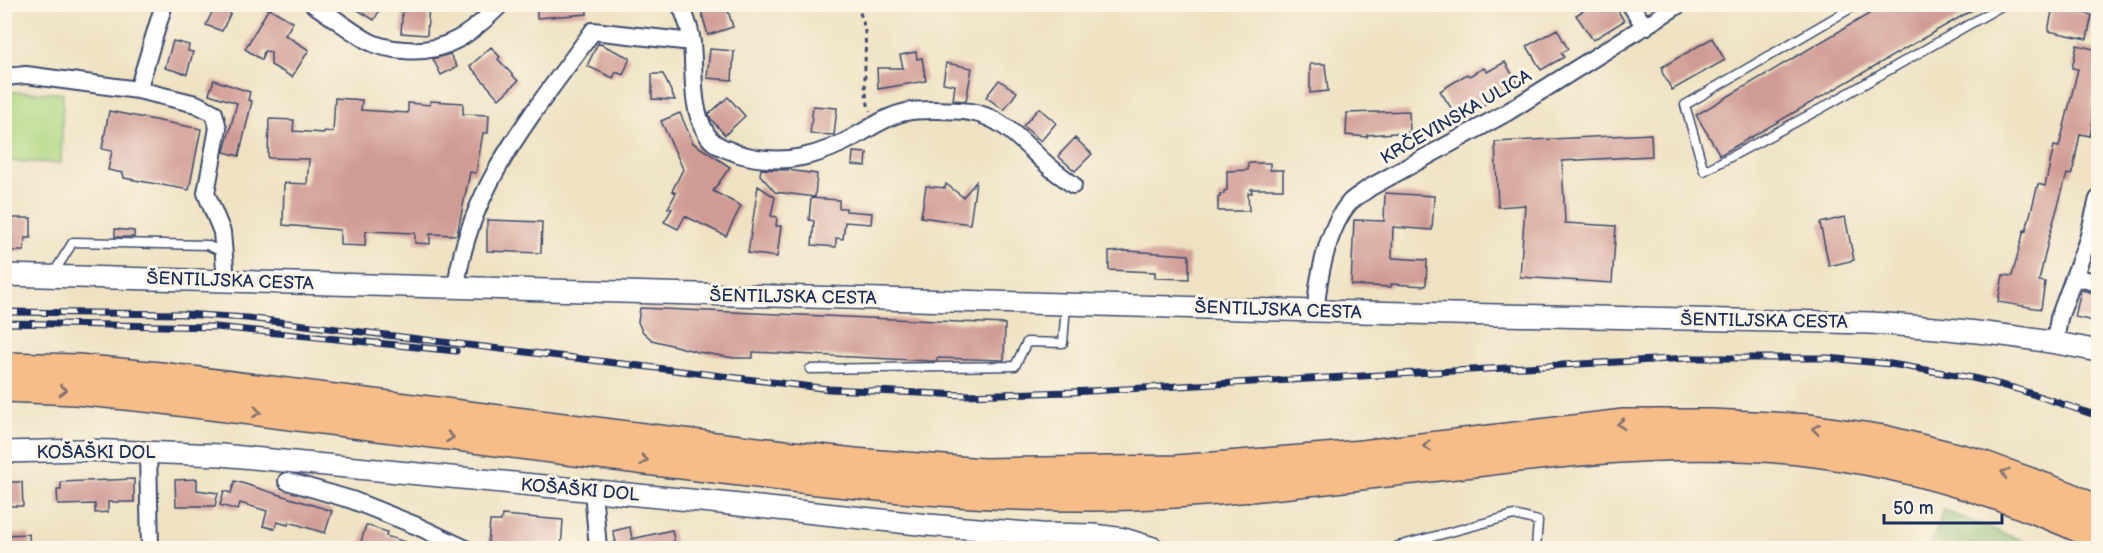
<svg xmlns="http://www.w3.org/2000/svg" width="2103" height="553" font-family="'Balsamiq Sans',sans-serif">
<rect width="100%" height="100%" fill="#fcf5e5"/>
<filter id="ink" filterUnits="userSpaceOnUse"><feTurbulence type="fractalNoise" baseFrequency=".0167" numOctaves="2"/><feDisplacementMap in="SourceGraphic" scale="12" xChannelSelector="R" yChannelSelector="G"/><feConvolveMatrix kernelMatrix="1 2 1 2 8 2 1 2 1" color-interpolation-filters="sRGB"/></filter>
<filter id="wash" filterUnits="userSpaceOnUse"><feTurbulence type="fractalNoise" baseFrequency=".008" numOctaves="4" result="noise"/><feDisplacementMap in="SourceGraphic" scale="24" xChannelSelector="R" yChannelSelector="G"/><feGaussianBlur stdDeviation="1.35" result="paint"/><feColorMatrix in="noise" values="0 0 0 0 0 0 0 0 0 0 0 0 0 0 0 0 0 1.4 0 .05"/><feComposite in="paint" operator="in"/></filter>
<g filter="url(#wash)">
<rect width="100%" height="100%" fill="#efe2c2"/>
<path fill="#afd883" stroke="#658470" stroke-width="1.5" d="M5,92L63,93L61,163L5,161Z"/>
<path fill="#8bb871" stroke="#537468" stroke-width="1.5" d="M1943,510L2042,548H1930Z"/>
<g id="blocks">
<path fill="#d09b95" d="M348,4H383L374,20Z
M403,4H429L427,35L401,33Z
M537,4H586L587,14L537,18Z
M699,4H726L733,27L708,35Z
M1595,4H1614L1624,21L1593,40L1576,15Z
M1886,4H1983L1720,155L1696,115Z
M2053,7L2092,15L2087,39L2048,31Z
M214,8L231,12L222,31L206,25Z
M269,8L293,22L285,35L309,50L292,77L271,65V52L264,51L262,60L245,49Z
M1557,29L1568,49L1561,53L1564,57L1541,70L1527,46Z
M1712,38L1725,60L1672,90L1662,72V67Z
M173,41L189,45L188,51L193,52L187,74L165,68Z
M598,43L630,58L623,75L616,72L613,78L587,66Z
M2077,45L2098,50V74L2091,110H2095L2090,136L2080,134L2072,175L2067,174L2049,237L2039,281L2045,282L2041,309L1998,302L2003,275L2012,276L2024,230L2026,231L2038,184L2045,186L2054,146L2059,147L2078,69L2072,68Z
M491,47L500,57L498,59L518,81L499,99L470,66Z
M710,49L734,51L732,80L707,78Z
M916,52L917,59L922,58L926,81L878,89L877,68H903L900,55Z
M450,54L457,67L441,75L433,59Z
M1505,62L1518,84L1459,120L1440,91L1467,74L1469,76L1484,68L1487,72Z
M946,63L972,68L966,101L953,100L955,85L943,83Z
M1310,64H1325L1328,91L1310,93Z
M652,74H663L675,100L652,99Z
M214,80L250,92L248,100L252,101L239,156L224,152L237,103L209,94Z
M999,80L1017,92L1004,110L986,97Z
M728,97L745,116L725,135L711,119L709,114Z
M335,98L362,100L361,110L408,113V103L430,105V101L463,103V114L489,115L488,133H483L476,173L470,172L457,235L430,234V244L415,243V233L366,231L365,246L340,245V230L283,225L284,183L307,184L309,159L268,158L269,119L294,120L293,131L324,133V131L333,132Z
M813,106L837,108L834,135L810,134Z
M1039,108L1056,123L1041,141L1023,126Z
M109,111L201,129L189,190L124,178L123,173L108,170L112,151L102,149Z
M1409,111L1410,132L1367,135V137L1346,135L1347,113Z
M680,113L693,143L730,167L713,191L741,206L726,236L685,216L678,229L664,222L672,209L668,208L676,193L672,191L683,169L661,121Z
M1651,134L1652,156L1562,161L1565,223L1616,226L1612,283L1520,277L1525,205L1498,207L1495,142Z
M1075,138L1092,154L1075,171L1058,156Z
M853,152L867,153L866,166L852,165Z
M1248,163H1270V170H1283V189H1251L1252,193H1248L1249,211H1218V197H1220V194H1224V191L1227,190V171L1248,170Z
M761,169L787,170L817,174L815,197L775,192L760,175Z
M976,182L970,224L921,217L926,186L945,188L946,184L963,197Z
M758,186L775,197L771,216L777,217L776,226H781L777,257L748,253Z
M1385,193L1434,196L1432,230L1393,227L1392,258L1427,260L1426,286L1391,284V287L1351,285L1354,220L1384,221Z
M811,198L839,200V208H846V211L872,213L871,224L845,222L843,239L836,238V247L812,245L814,221L809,220Z
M1845,217L1854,260L1829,266L1820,223Z
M4,218H31V238H25L24,251H4Z
M487,220L542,222L541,253L487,251Z
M115,229L134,231V237H115Z
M1127,251L1189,255V279L1155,278V272L1109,270V252Z
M2081,290L2098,294V322L2075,317Z
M640,308L1005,324L1004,360L937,358V361H930L753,352V358H734L698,352L652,340L642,331L638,322Z
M134,479V502H108V512L95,513V504L58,505L57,490H61V482Z
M197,479V490L218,493L215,506H176L175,480Z
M235,481L332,511L325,533L289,522L288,525L277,522L275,529L263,526L267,511L240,503L238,510L220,505L224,491L231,493Z
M4,482H22L23,506H4Z
M502,515L563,520L561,549H538L488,543L490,521H501Z
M366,525L387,532L386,536L415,545V549H359Z
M630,527L632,539L672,530L676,549H613L612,543L616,542L613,531Z
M29,534L30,549H4V535Z"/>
</g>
</g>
<g filter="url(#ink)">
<use href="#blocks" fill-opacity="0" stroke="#3b4a6d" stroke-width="1.5"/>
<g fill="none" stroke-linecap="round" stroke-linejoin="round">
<defs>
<path id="service" d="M1858,4L1685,105L1704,171L1822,108L2005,4
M53,274L73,242L207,245L224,253
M810,369L1015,366L1027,342L1063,343L1066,305
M1398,548V546L1514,515L1538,521L1536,548"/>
<path id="minor" d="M313,4C332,16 349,30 368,41C379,47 391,49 404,50C446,54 472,33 501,4
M680,4C686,17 691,30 692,44C695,73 690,106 706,133C713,146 726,149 739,154C784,167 822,156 861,133C875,125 890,115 906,112C919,109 956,110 970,112C1005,117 1026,147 1051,168C1058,174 1066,179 1073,185
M1630,4L1645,27
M4,77L26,75L138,90L164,4
M138,90L196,104L214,113L218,128L206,193L222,232L226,281
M2075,277L2098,283
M456,289C467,188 536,110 593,31L692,42
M1316,311C1317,279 1328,227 1350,202C1355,197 1363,193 1369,188L1506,113L1680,4
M2055,342L2059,318L2088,239L2098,199
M148,452L150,548
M287,481L352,500L417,526L464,548
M593,491L598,548"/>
<path id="tertiary" d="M4,275L1316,311L1870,323C1947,328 2023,335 2098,351
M4,452L84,450L221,455L711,502L928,525L1041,534L1093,535L1124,539L1153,548"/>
<path id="trunk" d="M4,366L78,368L160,376L723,447L854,462L983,472L1177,469L1362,454L1624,423H1712L1810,428L1884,439L1973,461L2067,495L2098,510
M4,388L76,391L155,399C322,420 489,441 655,462C796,479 936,497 1078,497C1216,497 1354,476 1491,461C1598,449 1708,439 1816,453C1915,466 2008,495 2098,537"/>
</defs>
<use href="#service" stroke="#3b4a6d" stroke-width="11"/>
<use href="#minor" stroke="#3b4a6d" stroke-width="20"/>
<use href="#tertiary" stroke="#3b4a6d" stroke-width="24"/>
<use href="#trunk" stroke="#3b4a6d" stroke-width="30"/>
<path stroke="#3b4a6d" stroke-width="3" stroke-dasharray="4.5 4.5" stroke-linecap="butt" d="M857,4C860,13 864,23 865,32C867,59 861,84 870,111"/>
<use href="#service" stroke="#fff" stroke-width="8"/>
<use href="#minor" stroke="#fff" stroke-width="16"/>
<use href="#tertiary" stroke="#fff" stroke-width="21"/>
<use href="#trunk" stroke="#f7bd88" stroke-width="27"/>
<defs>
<path id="rail" d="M4,312L184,314L247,318L829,389L964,395L1071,392L1689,358H1828L1891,364L1973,378L2017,389L2098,416
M4,323L216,327L456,351"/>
</defs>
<use href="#rail" stroke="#1b2f5e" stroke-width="7"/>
<use href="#rail" stroke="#fcf5e5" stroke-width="4.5" stroke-dasharray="14" stroke-linecap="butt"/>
</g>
<defs><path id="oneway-chevron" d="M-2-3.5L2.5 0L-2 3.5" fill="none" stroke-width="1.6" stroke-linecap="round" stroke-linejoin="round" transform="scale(1.5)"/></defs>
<g stroke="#7e6f71">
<use href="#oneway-chevron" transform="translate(63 390) rotate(2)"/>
<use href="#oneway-chevron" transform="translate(257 412) rotate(7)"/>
<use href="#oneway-chevron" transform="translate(1621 424) rotate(176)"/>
<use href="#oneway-chevron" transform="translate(1816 429) rotate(-173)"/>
<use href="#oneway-chevron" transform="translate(450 437) rotate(7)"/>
<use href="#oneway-chevron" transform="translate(1427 446) rotate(173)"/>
<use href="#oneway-chevron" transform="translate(644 460) rotate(7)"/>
<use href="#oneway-chevron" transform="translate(2005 473) rotate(-160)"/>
</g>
</g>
<g text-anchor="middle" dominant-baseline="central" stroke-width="6" stroke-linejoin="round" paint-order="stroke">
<g font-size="18" fill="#1b2f5e" stroke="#fcf5e5">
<text transform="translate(1456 117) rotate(-30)">KRČEVINSKA ULICA</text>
<text transform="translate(230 281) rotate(2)">ŠENTILJSKA CESTA</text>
<text transform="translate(793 297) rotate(1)">ŠENTILJSKA CESTA</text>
<text transform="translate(1278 310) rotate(2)">ŠENTILJSKA CESTA</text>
<text transform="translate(1764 321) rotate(1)">ŠENTILJSKA CESTA</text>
<text x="96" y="452">KOŠAŠKI DOL</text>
<text transform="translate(580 490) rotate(5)">KOŠAŠKI DOL</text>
</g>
</g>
<rect width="2103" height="553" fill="none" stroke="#fcf5e5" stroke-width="24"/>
<path d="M1884 514v9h118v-9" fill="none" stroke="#1b2f5e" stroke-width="3"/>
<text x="1893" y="514" font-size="18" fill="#1b2f5e" stroke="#fcf5e5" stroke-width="4.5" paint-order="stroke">50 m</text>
</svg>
